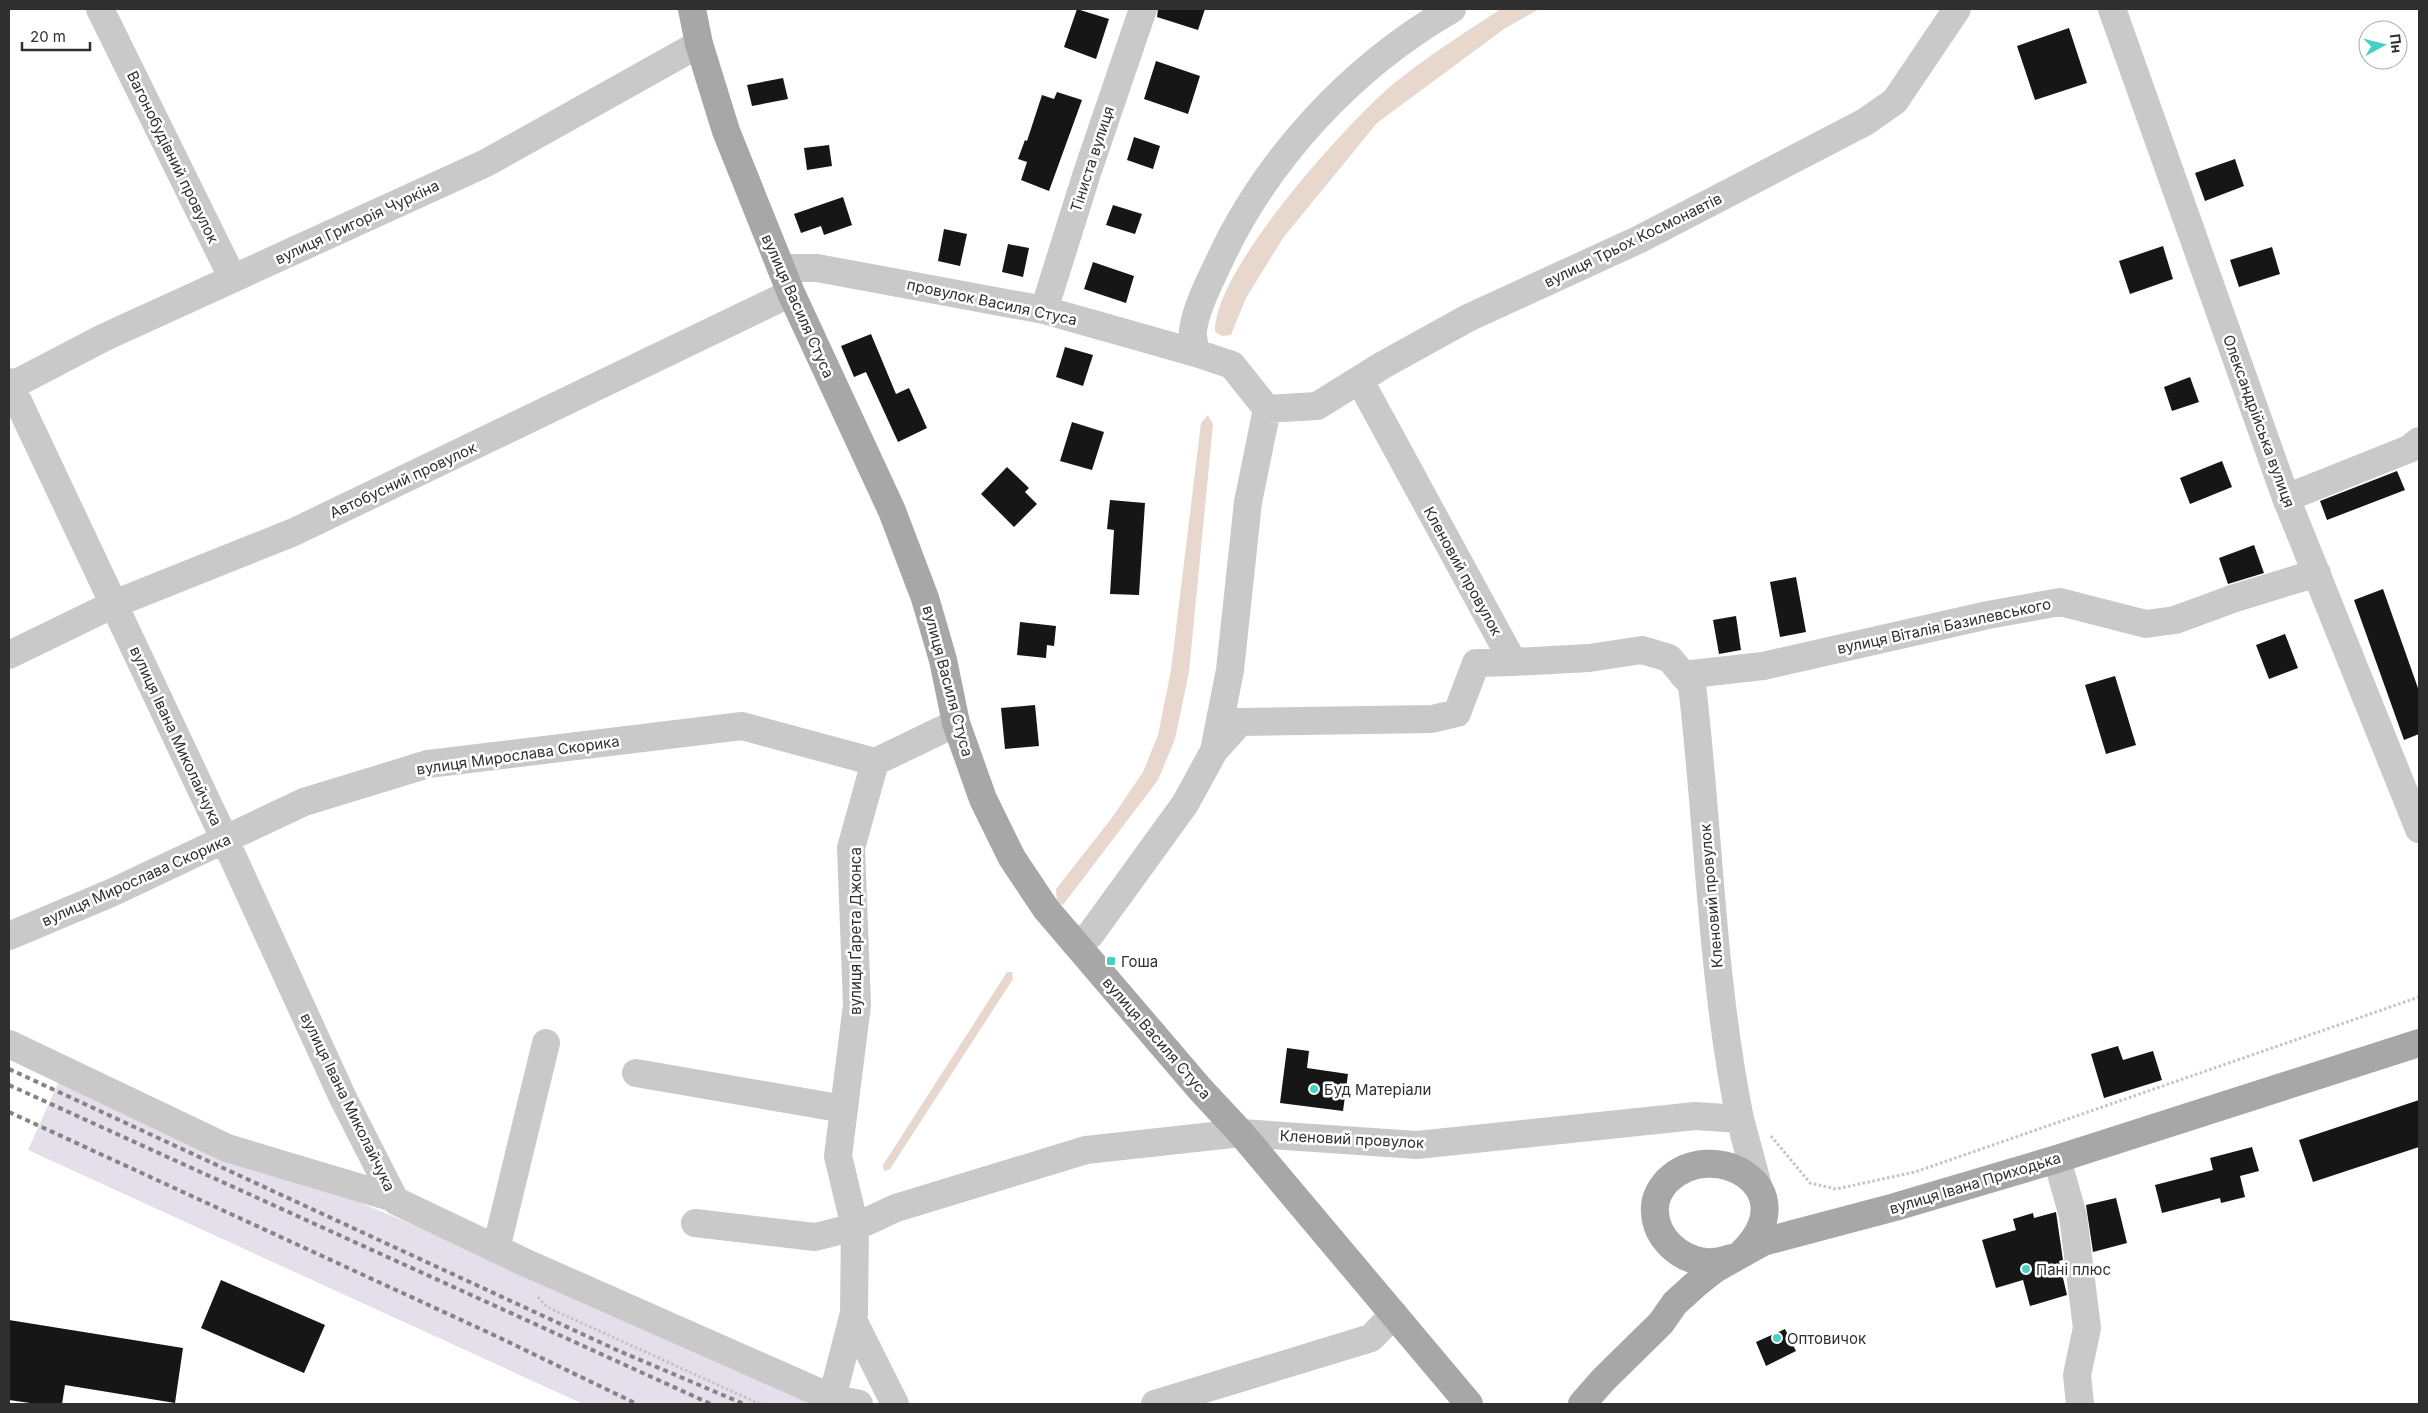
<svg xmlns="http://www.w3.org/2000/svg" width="2428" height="1413" font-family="Inter,sans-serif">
<rect width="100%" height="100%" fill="#fff"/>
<path fill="#e4dfeb" d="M61,1077L840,1404H583L28,1150Z"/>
<path fill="#e8d7cd" d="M1501,9H1539L1504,29L1377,123L1283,238L1246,298L1231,335L1222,336L1215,332C1213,271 1345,125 1392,85C1426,57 1464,33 1501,9Z
M1208,415L1213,424L1189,672L1175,739L1158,780L1063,905L1057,903L1056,889L1111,819L1143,772L1158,735L1171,670L1201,423Z
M1007,972H1012L1013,979L890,1169L884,1171L883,1165Z"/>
<path fill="#161616" d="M1077,9L1109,19L1096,59L1064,47Z
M1158,9H1205L1198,30L1157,17Z
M2069,28L2087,83L2035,100L2017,46Z
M1156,61L1200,76L1188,114L1144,99Z
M783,78L788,99L752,106L747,85Z
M1057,92L1082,100L1049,191L1021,180L1027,162L1018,159L1025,140L1027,141L1042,95L1054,99Z
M1134,137L1160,146L1153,169L1127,160Z
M829,145L832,166L807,170L804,148Z
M2235,159L2244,186L2205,201L2195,173Z
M843,197L852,225L824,235L821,226L801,233L794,214Z
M1113,205L1142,214L1135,234L1106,225Z
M944,229L967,234L960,266L938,261Z
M1008,244L1029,248L1023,277L1002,272Z
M2163,246L2173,279L2130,294L2119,261Z
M2272,247L2280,274L2239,287L2230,260Z
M1093,262L1134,276L1126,303L1084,289Z
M871,334L896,394L909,388L927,428L898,442L866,372L854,377L841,346Z
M1065,347L1093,355L1083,386L1056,377Z
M2190,377L2199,402L2172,411L2164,387Z
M1072,422L1104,432L1092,470L1060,461Z
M2222,461L2232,487L2190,504L2180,478Z
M1007,467L1029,488L1025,492L1037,504L1014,527L981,494Z
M2397,471L2405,490L2327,520L2320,501Z
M1110,500L1145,503L1139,595L1110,594L1114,530L1107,529Z
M2254,545L2264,573L2228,584L2219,558Z
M1796,577L1806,632L1780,637L1770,582Z
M2383,589L2419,691V734L2404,740L2354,600Z
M1736,616L1741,650L1719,654L1713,620Z
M1020,622L1056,626L1054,646L1047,645L1046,658L1017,655Z
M2285,634L2298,668L2269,679L2256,645Z
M2115,676L2136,745L2106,754L2085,685Z
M1035,705L1039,746L1005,749L1001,708Z
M2118,1046L2123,1060L2153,1051L2162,1080L2104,1098L2091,1054Z
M1287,1048L1309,1051L1307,1068L1348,1074L1343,1111L1280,1103Z
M2419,1100V1147L2313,1182L2299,1140Z
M2252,1147L2259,1171L2240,1176L2245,1197L2221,1203L2220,1198L2162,1213L2155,1185L2213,1170L2210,1158Z
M2116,1198L2127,1243L2093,1252L2086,1205Z
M2056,1212L2063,1260L2059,1261L2067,1295L2030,1306L2023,1280L1996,1288L1982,1240L2016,1230L2013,1219L2033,1213L2034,1218Z
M221,1280L325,1325L304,1373L201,1328Z
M9,1320L183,1348L175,1403L65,1385L62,1404H37L9,1400Z
M1785,1329L1796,1351L1766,1366L1756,1342Z"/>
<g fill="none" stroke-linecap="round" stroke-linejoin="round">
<path stroke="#c3c3c3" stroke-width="3" stroke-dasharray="2.5 2.5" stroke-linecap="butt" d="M1771,1136L1810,1183L1836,1189L1915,1172L2419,997
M538,1297L547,1307L562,1314L760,1404"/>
<path stroke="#c9c9c9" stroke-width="28" d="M100,9L233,279
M2112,9L2286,498L2419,829
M781,268H817L1044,310L1196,353L1232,365L1267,409
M1044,310L1087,173L1143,9
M1196,353C1195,346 1192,337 1193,330C1196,309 1208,285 1217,266C1265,160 1351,67 1452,9
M9,382L225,840L343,1098L394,1198
M9,387L105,337L486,163L699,44
M1267,409L1317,406L1383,365L1468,318L1640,239L1865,122L1895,101L1957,9
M2286,498L2409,449L2419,441
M9,655L114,604L294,532L791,293
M1683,675L1763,666L1988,615L2060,602L2146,624L2175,620L2235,598L2317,573
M1215,750L1240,722L1432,719L1457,713L1476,663L1513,662
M9,936L111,893L304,802L428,764L742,726L875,762
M1075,943L1090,935L1185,804L1214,751L1230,670L1248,502L1267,409
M9,1044L227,1148L394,1198L396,1201L524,1262L832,1398
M636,1073L844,1109
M1740,1119L1758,1186
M2057,1159L2073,1216L2087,1328L2077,1375L2080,1404
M695,1223L815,1237L855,1227L896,1208L1086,1150L1241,1133L1417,1145L1695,1116L1740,1119C1711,976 1709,829 1692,685L1669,658L1642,650L1589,658L1513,662L1360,381
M496,1249L546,1043
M853,1320L895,1404
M859,1404L832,1398L854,1313L855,1227L838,1156L857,1005L851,848L875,762L956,723
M1155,1404L1371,1338L1394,1314"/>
<path stroke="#a7a7a7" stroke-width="28" d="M692,9L699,44L726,131L791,293L892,511L925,598L943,660L956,723L983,799L1012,858L1046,909L1200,1089L1241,1133L1469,1404
M1731,1258C1722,1261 1714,1263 1705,1262C1679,1259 1656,1238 1655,1212C1654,1201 1659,1190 1667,1181C1713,1135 1807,1188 1743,1252
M1582,1404L1603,1380L1661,1323L1675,1303L1696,1284L1715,1269L1763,1242L1895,1207L2057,1159L2419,1043"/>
<path stroke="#848484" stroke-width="4" stroke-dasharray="5 4" stroke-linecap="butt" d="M9,1069L619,1351L744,1404
M9,1085L711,1404
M9,1112L496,1336L637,1404"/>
</g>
<g fill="#46d1c2" stroke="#fff" stroke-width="2">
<rect x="1106" y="956" width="10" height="10" rx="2.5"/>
<circle cx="1314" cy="1089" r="5"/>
<circle cx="2026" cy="1269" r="5"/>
<circle cx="1777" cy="1338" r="5"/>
</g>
<g text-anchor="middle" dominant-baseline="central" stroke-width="5" stroke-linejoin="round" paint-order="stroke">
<g font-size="15" fill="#2f2f2f" stroke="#fff">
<text transform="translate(173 157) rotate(64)">Вагонобудівний провулок</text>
<text transform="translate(1092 159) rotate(-72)">Тіниста вулиця</text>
<text transform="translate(357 222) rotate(-25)">вулиця Григорія Чуркіна</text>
<text transform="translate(1633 240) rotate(-26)">вулиця Трьох Космонавтів</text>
<text transform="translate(992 302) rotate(12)">провулок Василя Стуса</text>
<text transform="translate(798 306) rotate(66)">вулиця Василя Стуса</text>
<text transform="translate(2259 421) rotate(70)">Олександрійська вулиця</text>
<text transform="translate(403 480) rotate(-25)">Автобусний провулок</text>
<text transform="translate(1463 571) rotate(61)">Кленовий провулок</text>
<text transform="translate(1944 626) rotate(-12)">вулиця Віталія Базилевського</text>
<text transform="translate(948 681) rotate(75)">вулиця Василя Стуса</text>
<text transform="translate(176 736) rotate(65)">вулиця Івана Миколайчука</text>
<text transform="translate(518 755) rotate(-8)">вулиця Мирослава Скорика</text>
<text transform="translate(136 880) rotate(-24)">вулиця Мирослава Скорика</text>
<text transform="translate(1711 896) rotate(-95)">Кленовий провулок</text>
<text transform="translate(855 931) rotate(-90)">вулиця Ґарета Джонса</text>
<text transform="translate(1157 1038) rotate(49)">вулиця Василя Стуса</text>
<text transform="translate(348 1102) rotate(64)">вулиця Івана Миколайчука</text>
<text transform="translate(1352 1139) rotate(3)">Кленовий провулок</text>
<text transform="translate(1975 1183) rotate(-17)">вулиця Івана Приходька</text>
</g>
<g font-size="15" fill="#2f2f2f" stroke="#fff" text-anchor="start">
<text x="1121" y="961">Гоша</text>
<text x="1324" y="1089">Буд Матерiали</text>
<text x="2036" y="1269">Пані плюс</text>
<text x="1787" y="1338">Оптовичок</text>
</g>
</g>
<rect width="2428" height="1413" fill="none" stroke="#2f2f2f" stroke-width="20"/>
<g transform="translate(2383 45) rotate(83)"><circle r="24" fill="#ffffff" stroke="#acacac"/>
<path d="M0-4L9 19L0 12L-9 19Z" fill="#46d1c2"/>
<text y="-8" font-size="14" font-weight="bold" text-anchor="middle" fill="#2f2f2f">Пн</text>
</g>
<path d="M22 42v8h68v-8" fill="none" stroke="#2f2f2f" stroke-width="2.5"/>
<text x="30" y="42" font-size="15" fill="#2f2f2f" stroke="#ffffff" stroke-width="4" paint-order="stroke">20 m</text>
</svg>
